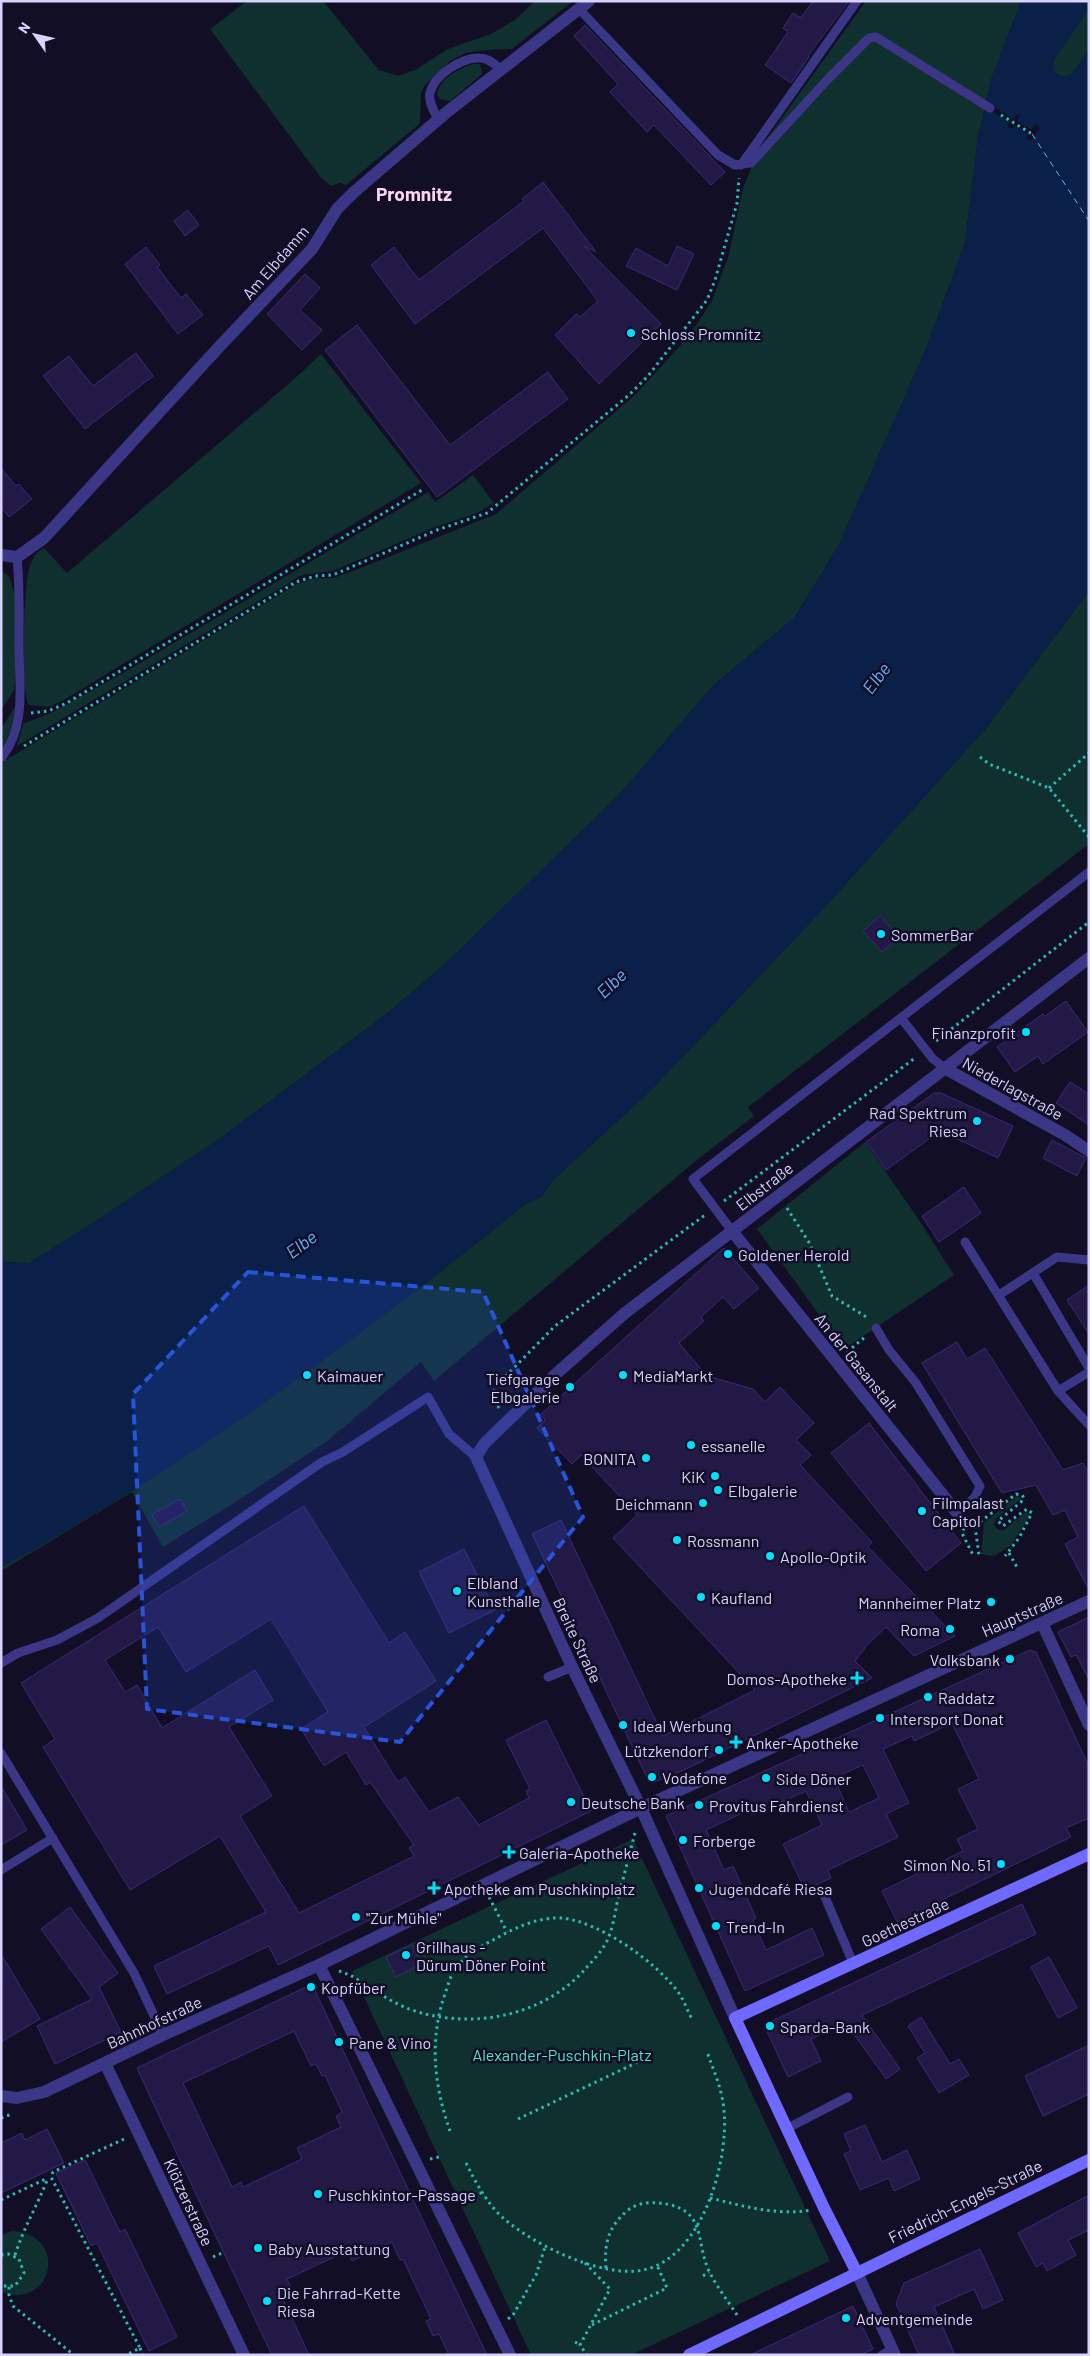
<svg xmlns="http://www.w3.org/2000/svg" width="1090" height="2356" font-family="Barlow,sans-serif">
<rect width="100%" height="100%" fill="#120e25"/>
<path fill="#102f2f" d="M247,1H323L379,70L398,76L415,70L448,49L491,34L515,20L535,1H573L512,49L487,50L465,53L450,61L425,85L421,93L420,123L417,126L346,185L340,183L331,186L321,178L210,29Z
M866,1H1021L991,80L978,137L965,243L924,354L840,543L795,617L713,686L618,796L444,965L388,1013L215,1142L87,1227L29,1263L1,1262V763L297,584L316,578H333L353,571L496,514L635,395L688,337L712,301L729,254L743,188L758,151Z
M1089,9V50L1071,75L1061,77L1052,70L1054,59Z
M472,64H480L482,74L450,101L440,99L437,94C441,77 457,70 472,64Z
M321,354L421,483L62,701L48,707L29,705C20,692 24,587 29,569C32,559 35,552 44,548L67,573L293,380Z
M473,475L494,503L477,513L435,527L333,571L302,575L17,746L23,724L53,712L130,669L428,492L435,502Z
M1,570L9,577L15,595V681L14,690L1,711Z
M1089,591V844L748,1107L754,1116L698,1159L434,1381L421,1362L326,1442L242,1498L163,1547L132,1492L1,1571V1567C188,1465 360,1338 525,1204L541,1197L553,1180L650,1091L822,910L985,729Z
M16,705L11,730L1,754V729Z
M865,1142L917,1217L954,1275L844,1349L757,1229Z
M1017,1496L1021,1499L996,1518L994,1525L998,1530H1004L1026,1512L1030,1515L1012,1544L995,1556L981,1554L984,1523Z
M633,1839L830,2261L631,2355H531L352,1971Z
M12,2231C70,2234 53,2311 1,2292V2235Z"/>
<path fill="#0a2048" d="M1021,1H1089V9L1054,59L1052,69L1061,77L1071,75L1089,50V591L985,729L822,910L650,1091L553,1180L541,1197L525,1204C360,1338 188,1465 1,1567V1262L29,1263L87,1227L215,1142L388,1013L444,965L618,796L713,686L795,617L840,543L924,354L965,243L978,137L991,80Z"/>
<path fill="#120e25" d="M991,105L1013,119L1017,114L1020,116L1017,121L1031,130L1035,124L1040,128L1030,141L1026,138L1028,134L1015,125L1012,129L1008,127L1010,122L989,110Z"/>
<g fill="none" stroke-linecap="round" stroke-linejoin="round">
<path stroke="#60b3ff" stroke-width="1" stroke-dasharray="6 5" stroke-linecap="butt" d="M1032,134L1089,221"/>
</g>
<path fill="#231947" stroke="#3a2a74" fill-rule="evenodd" d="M813,1H849L808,56L809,57L791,83L765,65L788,32L783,28L793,13L801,18Z
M585,25L725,172L711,185L654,125L647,132L610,92L618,84L574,36Z
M543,182L596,252L584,246L661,324L599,384L555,335L576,314L580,317L598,301L543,228L415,324L371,265L394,247L419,280L524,201L522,199Z
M188,210L199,225L185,236L174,221Z
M677,246L694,254L677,290L626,266L636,248L668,266Z
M146,247L160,265L157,267L181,298L186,294L203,315L178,334L125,264Z
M305,274L320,288L300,310L322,330L302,350L267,314Z
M357,325L450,445L548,372L568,399L437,497L325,350Z
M136,353L153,376L85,429L43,376L69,356L93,386Z
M1,468L16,486L19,484L32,499L9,517L1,507Z
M880,916L899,937L882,952L863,931Z
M1066,1001L1088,1032L1043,1064L1038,1056L1015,1072L997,1047L1043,1014L1045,1016Z
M1070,1082L1089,1094V1125L1056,1103Z
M934,1093H941L1013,1126L998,1158L940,1131L886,1170L866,1142Z
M1052,1140L1086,1158L1077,1176L1043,1158Z
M964,1187L981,1213L939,1242L922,1216Z
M724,1248L759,1288L734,1309L723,1297L701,1317L704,1321L679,1343L707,1376L753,1389L765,1402L780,1387L814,1423L796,1440L811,1455L800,1465L872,1542L868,1547L955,1636L914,1656L886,1627L867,1645L855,1661L872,1678L686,1769L652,1783L647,1778L532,1534L561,1520L663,1736L755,1690L613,1538L637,1515L581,1455L572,1464L537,1428L545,1420L540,1415Z
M1089,1285V1334L1067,1300Z
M957,1342L967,1359L985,1348L1063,1470L1083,1463L1089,1472V1590L1065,1544L1078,1537L1065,1510L1053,1515L1036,1485L1002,1493L922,1363Z
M869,1423L961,1543L926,1571L831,1453Z
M180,1499L187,1511L159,1527L152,1514Z
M304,1506L389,1643L405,1632L436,1681L364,1727L398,1782L405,1777L429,1812L458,1797L479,1825L529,1798L526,1791L530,1789L506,1740L546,1720L591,1811L278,1965L269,1946L167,1994L154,1966L266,1912L220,1836L130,1890L43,1747L55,1739L21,1683ZM271,1619L328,1712L301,1729L324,1766L346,1752L366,1785L370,1782L414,1845L409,1848L414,1856L299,1913L240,1816L272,1796L229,1727L273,1700L255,1670L162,1728L137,1685L125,1692L105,1660L158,1627L186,1672Z
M464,1549L495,1610L449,1633L419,1572Z
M1089,1617V1680L1076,1655L1071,1657L1058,1632Z
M1030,1650L1036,1652L1089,1767V1818L1066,1828L1071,1837L897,1922L882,1891L963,1851L957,1839L978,1829L958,1789L979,1779L952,1723L914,1741L912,1736L883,1749L909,1803L886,1814L898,1837L828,1870L831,1878L805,1890L783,1844L822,1825L806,1791L752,1815L749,1810L706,1830L724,1870L733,1866L756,1918L753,1920L766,1950L812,1928L824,1955L745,1991L666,1816ZM863,1765L879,1798L849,1812L834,1778Z
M1,1786L27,1830L1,1845Z
M1022,1904L1036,1934L862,2015L900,2069L886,2079L846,2023L811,2039L821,2061L788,2077L767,2031L772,2021Z
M70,1907L118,1973L99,1987L121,2032L55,2064L37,2026L92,1999L41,1929Z
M412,1945L421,1964L396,1977L386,1957Z
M1,1954L40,2019L1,2042Z
M1049,1957L1077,2008L1058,2018L1031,1967Z
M312,1984L398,2168L487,2355H449L439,2334L433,2336L426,2321L431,2319L403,2259L400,2260L392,2242L352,2261L347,2251L287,2279L294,2294L283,2299L309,2355H272L162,2122L137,2068ZM294,2031L311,2066L316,2064L322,2076L325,2075L342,2112L336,2116L341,2127L297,2148L302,2159L243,2187L241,2182L232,2187L183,2083Z
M921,2017L950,2064L959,2059L969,2075L939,2093L917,2058L925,2053L908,2026Z
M1089,2045V2094L1043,2116L1025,2076Z
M865,2125L882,2162L907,2150L920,2179L894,2191L889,2178L860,2190L844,2154L851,2151L844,2134Z
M47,2129L64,2163L1,2193V2143L22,2133L25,2140Z
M85,2160L120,2232L125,2229L177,2337L149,2351L97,2243L91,2246L56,2173Z
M1089,2195V2230L1068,2240L1076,2255L1047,2271L1043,2263L1036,2267L1018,2233Z
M980,2249L1003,2300L983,2309L974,2289L934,2307L955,2355H919L896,2304L904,2283Z
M853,2306L873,2349L860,2355H750Z"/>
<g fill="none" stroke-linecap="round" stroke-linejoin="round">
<path stroke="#2abbb4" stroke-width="3" stroke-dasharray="2.5 4" stroke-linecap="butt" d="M1001,115L1032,134
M31,713L48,711L65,704L422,490
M24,746L296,582L315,576L333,575L437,530L487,513L629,395L648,376L707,300L715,280L737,203L739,178
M980,757L989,764L1049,788L1089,837
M1049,788L1089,753
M936,1041L1089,922
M724,1201L915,1058
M787,1208L810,1244L832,1296L868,1318
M847,1352L865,1337
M499,1408L491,1395L498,1384L555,1326L705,1215
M975,1526L1016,1494L1022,1495L1024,1498L1021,1502L998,1521L1003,1526L1027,1509L1032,1513L1019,1538L1005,1556
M975,1526L979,1555
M964,1528L962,1533L974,1557
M1009,1553L1018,1569
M489,1897L507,1932
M339,1971L350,1975C369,1986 388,2001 409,2009C470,2031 544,2017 587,1967C595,1958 605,1948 609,1936C613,1926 615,1914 617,1903C623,1879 629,1856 635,1833
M1,2118L12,2114
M518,2119L638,2062
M450,2131C434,2086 429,2039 445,1994C448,1986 450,1976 455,1969C466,1954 481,1946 497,1938C516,1927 539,1917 561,1918C599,1921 656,1962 678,1992C684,2000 687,2010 692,2019
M124,2139L53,2172L51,2177L140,2348L126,2355
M430,2159L439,2157
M466,2163C475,2181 483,2196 496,2211C524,2241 601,2279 643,2270C702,2258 729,2162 724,2110C722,2089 714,2071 707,2052
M447,2193H481
M710,2198C744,2206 775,2216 811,2210
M1,2200L48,2178
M1,2255L9,2254L19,2259L24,2273L15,2286H1
M15,2255C24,2227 37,2206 48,2178
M213,2257L224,2252
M585,2263L610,2289L580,2345L587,2355
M606,2268C604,2244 608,2227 627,2211C636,2203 649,2202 659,2203C709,2208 694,2242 710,2273C717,2287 728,2301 737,2315
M703,2276L709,2272
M9,2287V2295L13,2306L74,2355
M508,2319L513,2315L536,2275L545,2247
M592,2325L667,2288L657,2265
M575,2342L580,2345
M140,2348L143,2355"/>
<path stroke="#3b3786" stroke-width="9" d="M579,9L718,155L735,165L751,163L829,78L869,38L876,37L990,108
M438,119C434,111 428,102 430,93C434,75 462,57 480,58C488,58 494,63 500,69
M741,165L857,1
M2,757C27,725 19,683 19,645C19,615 20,587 17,557
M901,1018L933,1059L946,1069
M732,1231L693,1179L1089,872
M965,1242L1058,1391L1089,1425
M1033,1273L1089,1368
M999,1295L1057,1257L1089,1260
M876,1328L889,1350L916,1383L980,1486L975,1497L958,1514
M1058,1391L1089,1372
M1,1663L18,1653L57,1640L98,1618L322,1462L343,1452L428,1397L449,1434L476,1457
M548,1677L572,1667
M1,1753L134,1973L163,2035
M1,1870L53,1838
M825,1897L853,1963
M786,2129L848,2097
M882,2355L893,2349"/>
<path stroke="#3b3786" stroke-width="12" d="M641,1808L1089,1601"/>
<path stroke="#3b3786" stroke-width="12" d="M1,555L17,557L44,538L219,347L312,249L337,209L353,193L447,112L589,1
M946,1069L1065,1135L1089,1151
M732,1231L958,1514
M1042,1623L1089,1725
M319,1965L510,2355
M735,2018L641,1808L572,1667L476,1457L484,1444L557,1373L625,1313L1089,958
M105,2063L244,2355
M1,2096L17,2098L44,2092L163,2035L319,1965L641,1808
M857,2273L895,2355"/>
<path stroke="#6f69ff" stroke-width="12" d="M857,2273L824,2208L735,2018L1089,1854
M689,2355L1089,2160"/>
</g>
<path fill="#2655da" fill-opacity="0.2" stroke="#2655da" stroke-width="4" stroke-dasharray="10 6" stroke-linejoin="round" d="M248,1272L483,1292L583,1517L400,1742L147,1709L133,1394Z"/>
<g fill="#00e0fd" stroke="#120e25" stroke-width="2">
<circle cx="631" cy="333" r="5"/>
<circle cx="881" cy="934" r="5"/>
<circle cx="1026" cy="1032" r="5"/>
<circle cx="977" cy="1121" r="5"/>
<circle cx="728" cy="1254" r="5"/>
<circle cx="307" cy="1375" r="5"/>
<circle cx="623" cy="1375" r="5"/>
<circle cx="570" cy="1387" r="5"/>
<circle cx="691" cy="1445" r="5"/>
<circle cx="646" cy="1458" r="5"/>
<circle cx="715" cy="1476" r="5"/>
<circle cx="718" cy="1490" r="5"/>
<circle cx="703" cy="1503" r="5"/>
<circle cx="922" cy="1511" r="5"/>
<circle cx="677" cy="1540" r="5"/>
<circle cx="770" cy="1556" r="5"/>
<circle cx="457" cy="1591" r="5"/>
<circle cx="701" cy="1597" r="5"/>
<circle cx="991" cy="1602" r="5"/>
<circle cx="950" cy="1629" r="5"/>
<circle cx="1010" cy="1659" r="5"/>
<path d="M854.5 1670.5h5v5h5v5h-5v5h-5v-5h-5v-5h5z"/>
<circle cx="928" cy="1697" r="5"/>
<circle cx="880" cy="1718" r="5"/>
<circle cx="623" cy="1725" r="5"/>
<path d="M733.5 1734.5h5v5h5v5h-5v5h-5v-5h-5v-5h5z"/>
<circle cx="719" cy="1750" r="5"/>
<circle cx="652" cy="1777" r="5"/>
<circle cx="766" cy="1778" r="5"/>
<circle cx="571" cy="1802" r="5"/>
<circle cx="699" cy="1805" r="5"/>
<circle cx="683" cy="1840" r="5"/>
<path d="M506.5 1844.5h5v5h5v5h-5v5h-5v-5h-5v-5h5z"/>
<circle cx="1001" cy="1864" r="5"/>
<path d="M431.5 1880.5h5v5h5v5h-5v5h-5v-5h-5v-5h5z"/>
<circle cx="699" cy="1888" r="5"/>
<circle cx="356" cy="1917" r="5"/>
<circle cx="716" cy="1926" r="5"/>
<circle cx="406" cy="1955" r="5"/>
<circle cx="311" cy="1987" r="5"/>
<circle cx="770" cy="2026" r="5"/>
<circle cx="339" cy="2042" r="5"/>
<circle cx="318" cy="2194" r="5"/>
<circle cx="258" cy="2248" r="5"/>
<circle cx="267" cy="2301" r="5"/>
<circle cx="846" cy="2318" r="5"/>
</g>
<g text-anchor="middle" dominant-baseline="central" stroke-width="5" stroke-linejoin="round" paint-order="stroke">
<g font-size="16" fill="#d8d2ff" stroke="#120e25">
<text transform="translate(275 262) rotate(-49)">Am Elbdamm</text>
<text transform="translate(1013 1088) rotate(29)">Niederlagstraße</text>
<text transform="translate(764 1186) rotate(-38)">Elbstraße</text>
<text transform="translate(857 1362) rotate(51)">An der Gasanstalt</text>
<text transform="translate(1022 1614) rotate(-24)">Hauptstraße</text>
<text transform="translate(578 1640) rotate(65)">Breite Straße</text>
<text transform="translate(905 1922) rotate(-25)">Goethestraße</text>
<text transform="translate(154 2022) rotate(-25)">Bahnhofstraße</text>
<text transform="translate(965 2201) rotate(-26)">Friedrich-Engels-Straße</text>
<text transform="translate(189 2202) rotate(65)">Klötzerstraße</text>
</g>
<g font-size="16" fill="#d8d2ff" stroke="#120e25" text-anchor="start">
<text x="641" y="333">Schloss Promnitz</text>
<text x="891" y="934">SommerBar</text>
<text x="1016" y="1032" text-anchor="end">Finanzprofit</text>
<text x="967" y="1112" text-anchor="end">Rad Spektrum<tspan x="967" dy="18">Riesa</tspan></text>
<text x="738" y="1254">Goldener Herold</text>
<text x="317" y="1375">Kaimauer</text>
<text x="633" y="1375">MediaMarkt</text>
<text x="560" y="1378" text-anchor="end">Tiefgarage<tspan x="560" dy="18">Elbgalerie</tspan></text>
<text x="701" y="1445">essanelle</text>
<text x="636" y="1458" text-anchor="end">BONITA</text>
<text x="705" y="1476" text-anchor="end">KiK</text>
<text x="728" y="1490">Elbgalerie</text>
<text x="932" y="1502">Filmpalast<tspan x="932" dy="18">Capitol</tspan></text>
<text x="693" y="1503" text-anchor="end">Deichmann</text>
<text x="687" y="1540">Rossmann</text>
<text x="780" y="1556">Apollo-Optik</text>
<text x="467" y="1582">Elbland<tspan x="467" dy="18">Kunsthalle</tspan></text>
<text x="711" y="1597">Kaufland</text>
<text x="981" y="1602" text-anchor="end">Mannheimer Platz</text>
<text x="940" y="1629" text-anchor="end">Roma</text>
<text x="1000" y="1659" text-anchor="end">Volksbank</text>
<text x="847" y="1678" text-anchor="end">Domos-Apotheke</text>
<text x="938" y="1697">Raddatz</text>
<text x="890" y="1718">Intersport Donat</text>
<text x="633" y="1725">Ideal Werbung</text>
<text x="746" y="1742">Anker-Apotheke</text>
<text x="709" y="1750" text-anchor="end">Lützkendorf</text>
<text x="662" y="1777">Vodafone</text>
<text x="776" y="1778">Side Döner</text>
<text x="581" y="1802">Deutsche Bank</text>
<text x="709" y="1805">Provitus Fahrdienst</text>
<text x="693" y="1840">Forberge</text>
<text x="519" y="1852">Galeria-Apotheke</text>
<text x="991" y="1864" text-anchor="end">Simon No. 51</text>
<text x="444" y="1888">Apotheke am Puschkinplatz</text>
<text x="709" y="1888">Jugendcafé Riesa</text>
<text x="366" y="1917">"Zur Mühle"</text>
<text x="726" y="1926">Trend-In</text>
<text x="416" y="1946">Grillhaus -<tspan x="416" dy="18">Dürum Döner Point</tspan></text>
<text x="321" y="1987">Kopfüber</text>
<text x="780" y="2026">Sparda-Bank</text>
<text x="349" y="2042">Pane &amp; Vino</text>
<text x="328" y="2194">Puschkintor-Passage</text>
<text x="268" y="2248">Baby Ausstattung</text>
<text x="277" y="2292">Die Fahrrad-Kette<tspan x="277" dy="18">Riesa</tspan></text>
<text x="856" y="2318">Adventgemeinde</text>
</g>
<g font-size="16" fill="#59e4c3" stroke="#120e25">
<text x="562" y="2054">Alexander-Puschkin-Platz</text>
</g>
<g font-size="18" font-style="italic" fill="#60b3ff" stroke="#120e25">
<text transform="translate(876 678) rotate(-53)">Elbe</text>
<text transform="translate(611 983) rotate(-44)">Elbe</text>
<text transform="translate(301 1244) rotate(-36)">Elbe</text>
</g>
<g font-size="19" font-weight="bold" fill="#ffd4ef" stroke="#120e25">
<text x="414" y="193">Promnitz</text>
</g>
</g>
<rect width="1090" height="2356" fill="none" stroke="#d8d2ff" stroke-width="5"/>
<g transform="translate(35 35) rotate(304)" stroke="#120e25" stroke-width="4" paint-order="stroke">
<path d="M0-4L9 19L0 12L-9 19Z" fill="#d8d2ff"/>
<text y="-8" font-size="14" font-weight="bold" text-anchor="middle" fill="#d8d2ff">N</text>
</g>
</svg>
